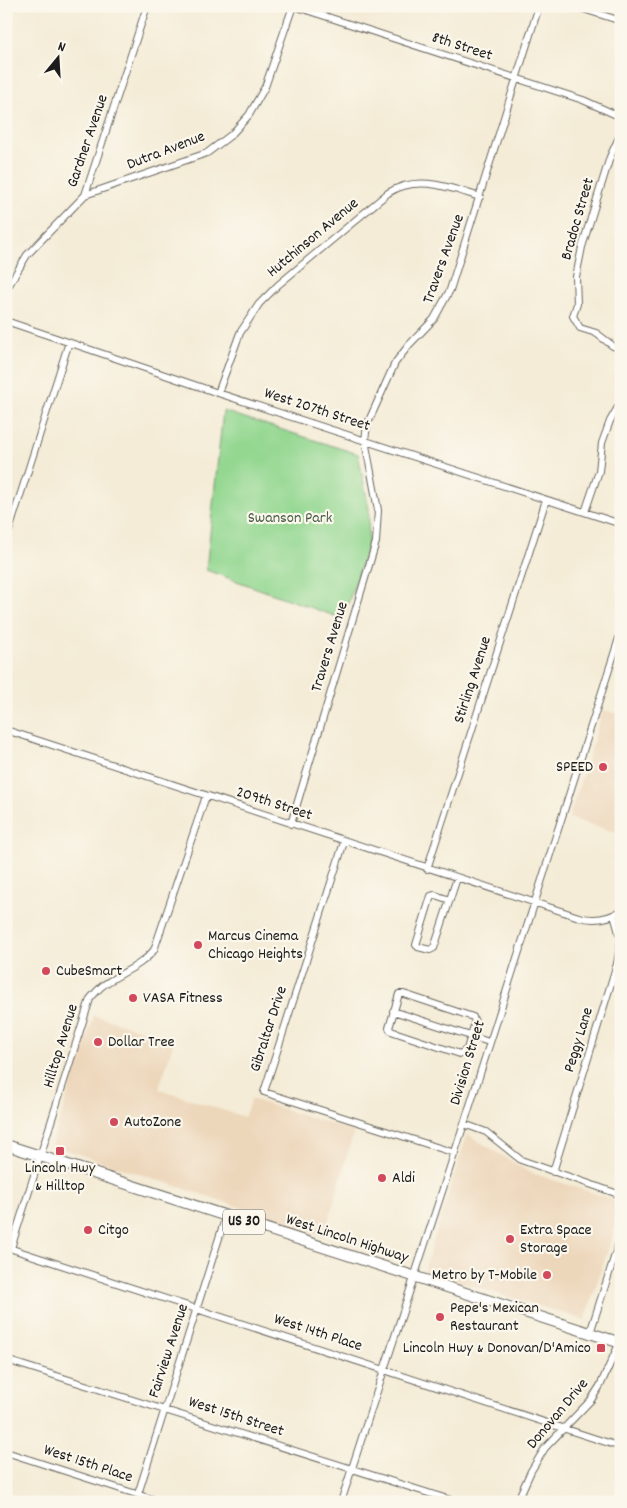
<svg xmlns="http://www.w3.org/2000/svg" width="627" height="1508" font-family="Dekko,sans-serif">
<rect width="100%" height="100%" fill="#fbf7ec"/>
<filter id="ink" filterUnits="userSpaceOnUse"><feTurbulence type="fractalNoise" baseFrequency=".02" numOctaves="2"/><feDisplacementMap in="SourceGraphic" scale="10" xChannelSelector="R" yChannelSelector="G"/><feConvolveMatrix kernelMatrix="1 2 1 2 8 2 1 2 1" color-interpolation-filters="sRGB"/></filter>
<filter id="wash" filterUnits="userSpaceOnUse"><feTurbulence type="fractalNoise" baseFrequency=".0096" numOctaves="4" result="noise"/><feDisplacementMap in="SourceGraphic" scale="20" xChannelSelector="R" yChannelSelector="G"/><feGaussianBlur stdDeviation="1.12" result="paint"/><feColorMatrix in="noise" values="0 0 0 0 0 0 0 0 0 0 0 0 0 0 0 0 0 1.4 0 .05"/><feComposite in="paint" operator="in"/></filter>
<g filter="url(#wash)">
<rect width="100%" height="100%" fill="#f4ecd7"/>
<path fill="#edd7bb" d="M603,710L621,715V834L569,818Z
M94,1015L174,1041L159,1089L244,1117L251,1099L354,1131L324,1237L216,1199L51,1145Z
M467,1134L529,1172L621,1202V1210L585,1320L424,1271Z"/>
<path fill="#93d790" stroke="#587a56" d="M223,411L358,454L369,509L368,544L343,619L206,570Z"/>
</g>
<g filter="url(#ink)">
<g fill="none" stroke-linecap="round" stroke-linejoin="round">
<defs>
<path id="minor" d="M294,6L583,100L621,117
M574,6L621,21
M621,133L610,157L582,247L576,277L577,304L573,316L580,328L596,333L613,346L621,349
M85,195L207,153L231,135L249,115L265,87L293,6
M6,290L27,255L85,195L147,6
M6,321L218,393L621,524
M218,393L240,333L259,304L278,285L388,193C418,174 450,188 480,197
M585,512L599,471L602,443L610,421L621,402
M6,540L69,342
M6,730L579,917C594,921 608,919 621,911
M291,824L376,542L378,510L365,440L367,425L395,363L409,345L434,319L450,290L539,6
M344,842L264,1092L455,1153
M427,869L546,500
M450,900L435,895L431,896L416,945L418,947L430,950L434,948L457,878
M399,994H404L473,1017L475,1022L467,1049L460,1054L391,1031L389,1028Z
M393,1011L489,1042
M464,1124L486,1132L521,1160L621,1195
M553,1172L617,964L621,940L614,915
M6,1247L621,1447
M11,1248L90,999C93,995 97,991 101,987C118,973 140,968 154,950L206,796
M590,1333L621,1236
M6,1360L457,1502
M6,1452L161,1502
M138,1494L226,1216
M341,1502L464,1124L621,632
M517,1502L531,1471L545,1448L591,1400L600,1386L620,1342"/>
<path id="primary" d="M6,1145L621,1343"/>
</defs>
<use href="#minor" stroke="#68655d" stroke-width="8"/>
<use href="#primary" stroke="#68655d" stroke-width="12"/>
<use href="#minor" stroke="#fff" stroke-width="6"/>
<use href="#primary" stroke="#fff" stroke-width="10"/>
</g>
</g>
<g fill="#d1495b" stroke="#fbf7ec" stroke-width="2">
<circle cx="603" cy="767" r="5"/>
<circle cx="198" cy="945" r="5"/>
<circle cx="46" cy="971" r="5"/>
<circle cx="133" cy="998" r="5"/>
<circle cx="98" cy="1042" r="5"/>
<circle cx="114" cy="1122" r="5"/>
<rect x="55" y="1146" width="10" height="10" rx="2.5"/>
<circle cx="382" cy="1178" r="5"/>
<circle cx="88" cy="1230" r="5"/>
<circle cx="510" cy="1239" r="5"/>
<circle cx="547" cy="1275" r="5"/>
<circle cx="440" cy="1317" r="5"/>
<rect x="596" y="1343" width="10" height="10" rx="2.5"/>
</g>
<g text-anchor="middle" dominant-baseline="central" stroke-width="4.5" stroke-linejoin="round" paint-order="stroke">
<rect fill="#fbf7ec" stroke="#5f5e5a" stroke-width="1" x="223" y="1209.5" width="42" height="25" rx="4"/>
<g font-size="15" font-weight="bold" fill="#1c1c1c">
<text x="244" y="1222">US 30</text>
</g>
<g font-size="16" fill="#1c1c1c" stroke="#fbf7ec">
<text transform="translate(462 47) rotate(18)">8th Street</text>
<text transform="translate(88 141) rotate(-71)">Gardner Avenue</text>
<text transform="translate(166 151) rotate(-21)">Dutra Avenue</text>
<text transform="translate(578 219) rotate(-74)">Bradoc Street</text>
<text transform="translate(313 238) rotate(-40)">Hutchinson Avenue</text>
<text transform="translate(444 259) rotate(-70)">Travers Avenue</text>
<text transform="translate(317 410) rotate(18)">West 207th Street</text>
<text transform="translate(330 647) rotate(-73)">Travers Avenue</text>
<text transform="translate(473 680) rotate(-72)">Stirling Avenue</text>
<text transform="translate(274 804) rotate(18)">209th Street</text>
<text transform="translate(269 1029) rotate(-72)">Gibraltar Drive</text>
<text transform="translate(579 1040) rotate(-73)">Peggy Lane</text>
<text transform="translate(61 1046) rotate(-73)">Hilltop Avenue</text>
<text transform="translate(468 1063) rotate(-73)">Division Street</text>
<text transform="translate(347 1239) rotate(18)">West Lincoln Highway</text>
<text transform="translate(318 1333) rotate(18)">West 14th Place</text>
<text transform="translate(169 1351) rotate(-72)">Fairview Avenue</text>
<text transform="translate(558 1414) rotate(-50)">Donovan Drive</text>
<text transform="translate(236 1417) rotate(18)">West 15th Street</text>
<text transform="translate(88 1464) rotate(18)">West 15th Place</text>
</g>
<g font-size="16" fill="#465d45" stroke="#fbf7ec">
<text x="290" y="518">Swanson Park</text>
</g>
<g font-size="16" fill="#1c1c1c" stroke="#fbf7ec" text-anchor="start">
<text x="593" y="767" text-anchor="end">SPEED</text>
<text x="208" y="936">Marcus Cinema<tspan x="208" dy="18">Chicago Heights</tspan></text>
<text x="56" y="971">CubeSmart</text>
<text x="143" y="998">VASA Fitness</text>
<text x="108" y="1042">Dollar Tree</text>
<text x="124" y="1122">AutoZone</text>
<text x="60" y="1168" text-anchor="middle">Lincoln Hwy<tspan x="60" dy="18">&amp; Hilltop</tspan></text>
<text x="392" y="1178">Aldi</text>
<text x="98" y="1230">Citgo</text>
<text x="520" y="1230">Extra Space<tspan x="520" dy="18">Storage</tspan></text>
<text x="537" y="1275" text-anchor="end">Metro by T-Mobile</text>
<text x="450" y="1308">Pepe's Mexican<tspan x="450" dy="18">Restaurant</tspan></text>
<text x="591" y="1348" text-anchor="end">Lincoln Hwy &amp; Donovan/D'Amico</text>
</g>
</g>
<rect width="627" height="1508" fill="none" stroke="#fbf7ec" stroke-width="25"/>
<g transform="translate(58 58) rotate(18)" stroke="#fbf7ec" stroke-width="4" paint-order="stroke">
<path d="M0-4L9 19L0 12L-9 19Z" fill="#1c1c1c"/>
<text y="-8" font-size="14" font-weight="bold" text-anchor="middle" fill="#1c1c1c">N</text>
</g>
</svg>
